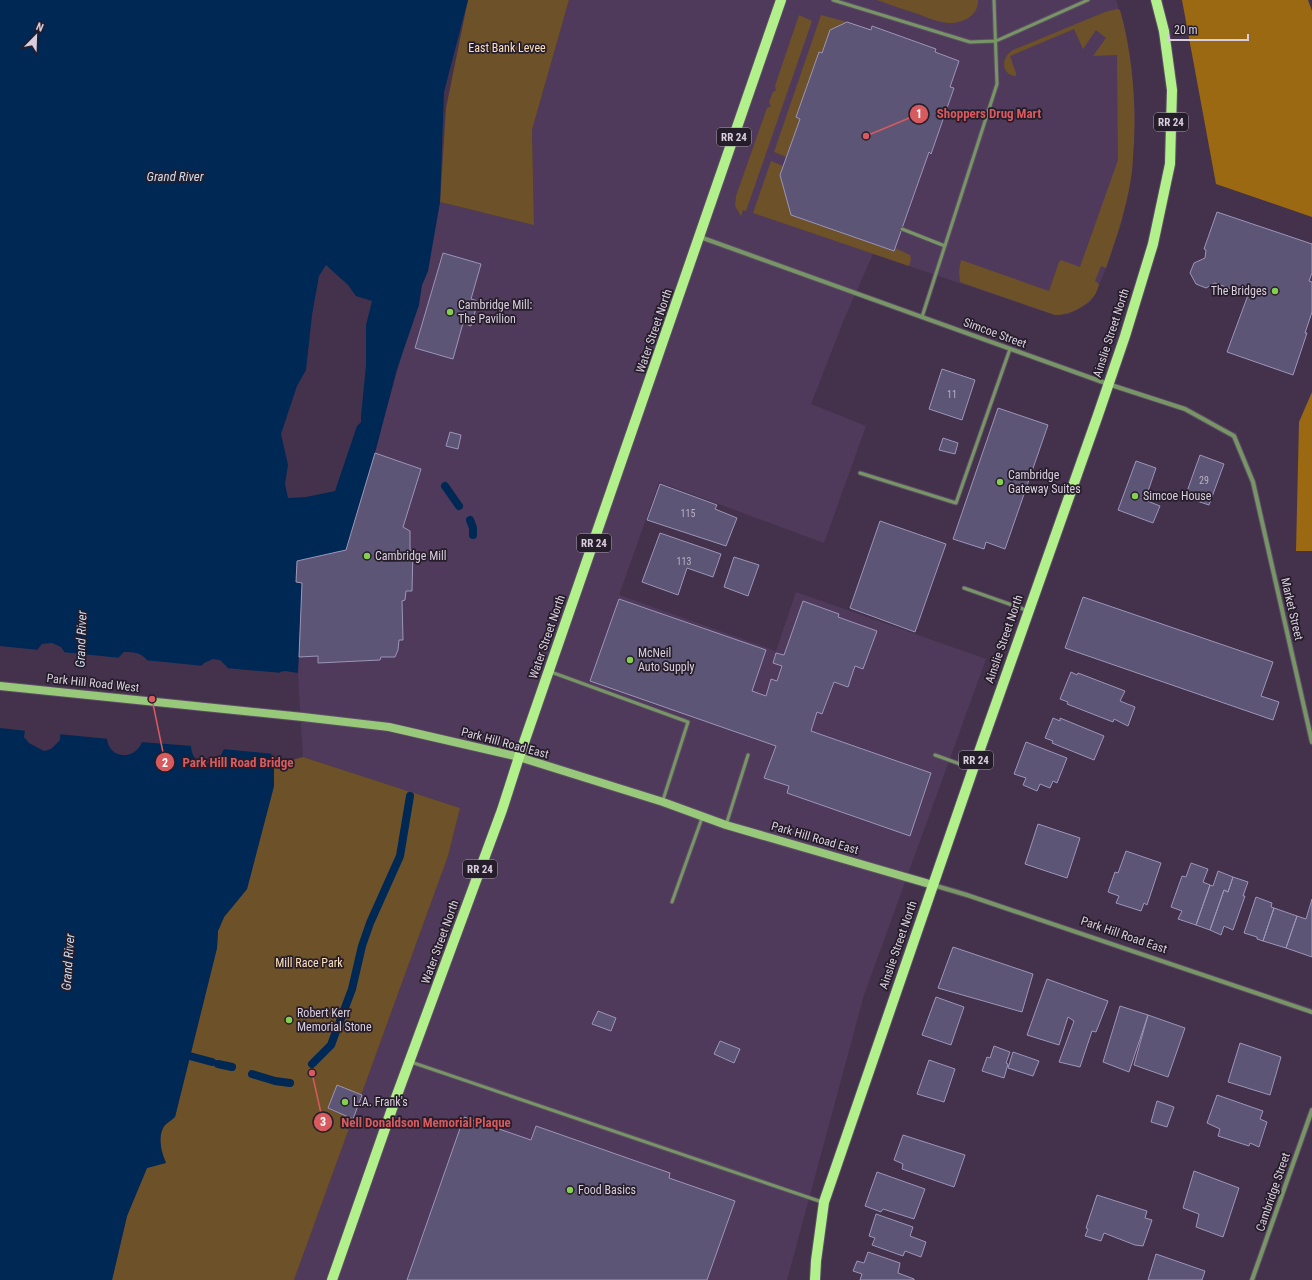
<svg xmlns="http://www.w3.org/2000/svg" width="1312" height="1280" font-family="'Roboto Condensed',sans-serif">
<rect width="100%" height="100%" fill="#44324d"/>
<path fill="#503a5b" d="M569,0H1116L1124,24L1131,65L1135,114L1132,170L1122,221L1106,268L1095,295L1089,303L1069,314L1062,315H1055L873,254L845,317L811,404L866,426L824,543L659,482L619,595L776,651L796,592L986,659L864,995L787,1280H294L448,856L460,808L303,757L298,673L302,583L296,582L297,561L346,550L422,285L428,271L440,202L534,225L532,130Z"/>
<path fill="#6d5128" d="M468,0H569L532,130L534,225L440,202L446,108Z
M877,0H978C979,16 962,24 948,23C938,22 928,18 918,14C905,10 891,5 877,0Z
M1117,9L1120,10C1132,53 1136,98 1134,143C1133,152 1133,162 1132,171C1128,204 1117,236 1106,268L1101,266L1095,281L1099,284C1098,288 1097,292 1094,296C1086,307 1069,315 1055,315L960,282L959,271L961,260L1049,291L1059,262L1061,260L1080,267L1118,160L1117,55L1093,56L1106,38L1096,30L1083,49L1074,29L1010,56L1016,73V76C1006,76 1001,66 1006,57C1007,55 1010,52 1013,50L1105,12Z
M799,15L812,21L746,211L743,210L741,216L735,206L736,196L767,108L771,106L769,102L773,92L776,90L775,86Z
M821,15L847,22L830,30L822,53H819L796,117L800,119L786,157L774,152Z
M771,161L783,166L780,175L791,215L894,251L895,248L910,255L911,259L909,266L753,213Z
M303,757L460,808L448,856L294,1280H112L127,1216L147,1168L166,1162C161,1152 157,1135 165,1125C168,1122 172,1120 175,1117L217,948L218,931L224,917L247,889L274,786V765Z"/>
<path fill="#9a6912" d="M1182,0H1308L1312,11V217L1216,184Z
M1312,392V551H1296L1299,422Z"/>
<path fill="#002854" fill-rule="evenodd" d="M0,0H468L444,92L440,202L428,271L422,285L419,305L397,369L375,453L346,550L297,561L296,582L302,583L298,673L285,671L280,672L271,758L274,765V786L247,889L224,917L218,931L217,948L175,1117C172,1120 168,1122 165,1125C157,1135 161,1152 166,1163L147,1168L127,1216L112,1280H0ZM326,265L348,285L356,296L372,301L366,325V365L361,416V422L357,426L335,491L306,497L288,498L285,484L288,465L281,434L297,386L306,370L312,315L319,276ZM52,643L61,647L65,653L60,740L51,749L44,751L29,743L24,737L37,650L42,644ZM124,652C134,652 140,652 147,660L142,742C135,761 108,759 107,738L118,658ZM213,659L220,660L228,668L224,749L218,761C204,766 192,763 191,746L201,666L204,663Z"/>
<path fill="#44324d" d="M0,646L39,650L27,731L0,728Z
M62,652L121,658L109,739L58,734Z
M144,660L204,666L193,746L140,742Z
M226,668L283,673L282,674L274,754L222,749Z"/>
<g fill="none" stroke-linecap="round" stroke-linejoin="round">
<path stroke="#002854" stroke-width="8" d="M445,486L459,506
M470,520L473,528V535
M182,1054L212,1062
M218,1064L232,1067
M312,1064L331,1045L352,989L362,946L370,923L400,856L410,796
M252,1074L275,1081L290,1083"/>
</g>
<path fill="#5c5575" stroke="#9c95b9" d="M847,22L871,30L872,26L936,49L935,52L959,61L950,87L954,88L931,154L929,152L894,251L791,215L780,175L800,119L796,117L819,52L822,53L830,30Z
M1217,212L1312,244V273L1309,281L1312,282V312L1305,333H1307L1293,375L1227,352L1248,295L1215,283L1206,288L1196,284L1190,273L1194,263L1205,258L1206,250L1204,249Z
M443,253L481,264L471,299L478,301L471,326L463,323L453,359L415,348Z
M942,369L975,380L962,420L929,409Z
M998,408L1048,425L1005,549L986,542L984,549L953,539Z
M450,432L461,435L458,449L446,446Z
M943,438L958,443L955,454L939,450Z
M375,453L421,469L403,527L410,531V550H413L412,591H406L405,600L402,601L403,640H399L398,650L395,657H381L380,660L318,663V656L299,657L302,583L296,582L297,561L346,550Z
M1200,455L1224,464L1209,505L1185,497Z
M1136,461L1156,468L1145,500L1160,506L1153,523L1118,510Z
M660,484L717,505L715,509L737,518L726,546L647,520Z
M880,521L946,544L915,632L850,608Z
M660,533L721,554L713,577L687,568L678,595L642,582Z
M734,557L759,565L748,596L724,587Z
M1083,597L1273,662L1261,696L1279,702L1273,720L1065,648Z
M619,599L766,650L752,691L766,696L771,679L777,681L782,666L773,663L776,653L784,655L803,601L839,614L838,617L877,631L863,669L855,666L848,687L834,682L822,714L817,712L811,731L931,773L910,836L787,793L789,786L764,778L776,746L590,681Z
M1071,672L1077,675L1078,673L1125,691L1120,701L1135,707L1128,726L1114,719L1113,722L1067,704L1068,702L1060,699Z
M1053,718L1060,721V718L1104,736L1094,760L1052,743L1053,741L1045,738Z
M1026,742L1067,758L1057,783L1053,781L1050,788L1040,784L1037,791L1023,785L1026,778L1014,774Z
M1038,824L1080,838L1067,878L1025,864Z
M1126,851L1161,863L1147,905L1144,903L1141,911L1116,903L1119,896L1108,892L1115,872L1118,873Z
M1191,863L1208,869L1203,882L1210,885L1196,925L1178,919L1182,911L1171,907L1182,876L1186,877Z
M1218,871L1233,877L1228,892L1224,890L1210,930L1196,925L1210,885L1213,886Z
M1233,877L1248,882L1243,896H1245L1233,930L1224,926L1221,935L1210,930L1224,890L1228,892Z
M1256,897L1272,903L1271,907L1274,908L1263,941L1257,939V937L1244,933Z
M1312,899V957L1286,948L1297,916L1306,919Z
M1274,908L1297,916L1286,948L1263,941Z
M953,947L1033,974L1022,1012L938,988Z
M1047,979L1108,1001L1096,1032L1092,1031L1080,1067L1059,1062L1074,1021L1068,1017L1059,1045L1027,1035Z
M936,997L964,1007L951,1045L922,1035Z
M1120,1006L1148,1015L1129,1072L1103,1062Z
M598,1011L616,1018L611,1031L592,1024Z
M1148,1015L1185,1028L1168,1077L1134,1065Z
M720,1041L740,1049L734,1063L714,1054Z
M1240,1043L1281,1057L1270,1095L1228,1082Z
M994,1046L1010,1052L1006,1063L1008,1064L1004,1078L982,1071L987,1057L990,1058Z
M1013,1052L1039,1061L1033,1076L1008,1068Z
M929,1060L955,1069L944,1102L917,1094Z
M337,1085L362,1095L353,1119L328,1108Z
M1217,1095L1263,1111L1260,1119L1267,1122L1259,1147L1250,1143L1249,1146L1218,1136L1220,1129L1207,1123Z
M1157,1101L1174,1107L1167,1127L1151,1122Z
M464,1117L531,1140L536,1126L670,1173L669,1178L735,1201L707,1280H407Z
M903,1135L965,1155L954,1187L902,1169L903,1164L894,1160Z
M1194,1171L1239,1188L1223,1237L1196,1227L1199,1214L1183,1208Z
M877,1172L925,1189L914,1219L883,1209L881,1212L865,1206Z
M1097,1195L1147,1211L1145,1218L1152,1220L1143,1246L1135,1245L1104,1233L1101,1241L1085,1236L1088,1229L1086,1228Z
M876,1214L913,1227L910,1236L926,1242L921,1257L905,1251L903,1256L872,1245L875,1238L869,1236Z
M868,1252L900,1263L898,1273L914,1279V1280H860L862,1274L853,1271L857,1261L864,1263Z
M1156,1254L1205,1271L1202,1280H1148Z"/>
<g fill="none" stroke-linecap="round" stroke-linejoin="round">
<defs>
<path id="service" d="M833,0L970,42L996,41L1088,0
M902,229L945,246
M922,317L997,84L994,0
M860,473L956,503L1010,349
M964,588L1026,610
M551,672L688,722L663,800
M935,755L971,768
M726,825L748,755
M672,902L702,818
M411,1062L822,1202"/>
<path id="minor" d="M700,237L1108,384L1185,409L1234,436L1253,482L1312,742
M933,885L967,895L1312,1012
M1252,1280L1312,1110"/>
<path id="secondary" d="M0,686L303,717L389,727L519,757L663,802L726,825L933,885"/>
<path id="primary" d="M332,1280L394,1103L502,810L519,757L781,0
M815,1280L816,1261L824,1202L973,769L1098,415L1125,336L1153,244L1170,164L1172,90L1164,31L1156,0"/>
</defs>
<use href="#service" stroke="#5f4e67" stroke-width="5"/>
<use href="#minor" stroke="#5f4e67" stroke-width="6"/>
<use href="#secondary" stroke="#5f4e67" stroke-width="10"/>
<use href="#primary" stroke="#5f4e67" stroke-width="12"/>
<use href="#service" stroke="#779565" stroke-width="3"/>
<use href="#minor" stroke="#779565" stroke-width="4"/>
<use href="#secondary" stroke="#98c87a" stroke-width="8"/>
<use href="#primary" stroke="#b1f08a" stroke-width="10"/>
</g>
<g fill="#84cf4d" stroke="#261d2a" stroke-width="1.5">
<circle cx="1275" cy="291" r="4"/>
<circle cx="450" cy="312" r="4"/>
<circle cx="1000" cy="482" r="4"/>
<circle cx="1135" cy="496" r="4"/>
<circle cx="367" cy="556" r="4"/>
<circle cx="630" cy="660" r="4"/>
<circle cx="289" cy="1020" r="4"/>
<circle cx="345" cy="1102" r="4"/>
<circle cx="570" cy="1190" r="4"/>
</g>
<g text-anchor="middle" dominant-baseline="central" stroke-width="3.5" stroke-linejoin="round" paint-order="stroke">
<g font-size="10" fill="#bab0c4">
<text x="952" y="394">11</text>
<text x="1204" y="480">29</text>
<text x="688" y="513">115</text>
<text x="684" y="561">113</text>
</g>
<g fill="#261d2a" stroke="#a399a8" stroke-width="1">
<rect x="1154" y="113" width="34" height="18" rx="3"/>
<rect x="717" y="128" width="34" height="18" rx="3"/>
<rect x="577" y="534" width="34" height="18" rx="3"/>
<rect x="959" y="751" width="34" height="18" rx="3"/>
<rect x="463" y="860" width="34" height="18" rx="3"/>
</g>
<g font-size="11" font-weight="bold" fill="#d9cede">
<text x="1171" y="122">RR 24</text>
<text x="734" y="137">RR 24</text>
<text x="594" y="543">RR 24</text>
<text x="976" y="760">RR 24</text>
<text x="480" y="869">RR 24</text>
</g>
<g font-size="12" fill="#fce0bb" stroke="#261d2a">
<text x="507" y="48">East Bank Levee</text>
<text x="309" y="963">Mill Race Park</text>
</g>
<g font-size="12" fill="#d9cede" stroke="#261d2a" text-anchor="start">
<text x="1267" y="291" text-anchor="end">The Bridges</text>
<text x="458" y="305">Cambridge Mill:<tspan x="458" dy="14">The Pavilion</tspan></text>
<text x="1008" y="475">Cambridge<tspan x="1008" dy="14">Gateway Suites</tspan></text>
<text x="1143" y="496">Simcoe House</text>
<text x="375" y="556">Cambridge Mill</text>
<text x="638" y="653">McNeil<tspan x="638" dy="14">Auto Supply</tspan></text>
<text x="297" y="1013">Robert Kerr<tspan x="297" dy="14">Memorial Stone</tspan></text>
<text x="353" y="1102">L.A. Frank's</text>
<text x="578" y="1190">Food Basics</text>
</g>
<g font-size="12" fill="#d9cede" stroke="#261d2a">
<text transform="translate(654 331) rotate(-71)">Water Street North</text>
<text transform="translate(995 333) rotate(20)">Simcoe Street</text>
<text transform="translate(1111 333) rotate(-72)">Ainslie Street North</text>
<text transform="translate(1292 609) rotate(77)">Market Street</text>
<text transform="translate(547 637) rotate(-71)">Water Street North</text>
<text transform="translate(1004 639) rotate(-71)">Ainslie Street North</text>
<text transform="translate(93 683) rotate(6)">Park Hill Road West</text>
<text transform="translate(505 743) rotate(15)">Park Hill Road East</text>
<text transform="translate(815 838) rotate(16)">Park Hill Road East</text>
<text transform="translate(1124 935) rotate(19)">Park Hill Road East</text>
<text transform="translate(440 942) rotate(-70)">Water Street North</text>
<text transform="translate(898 945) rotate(-71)">Ainslie Street North</text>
<text transform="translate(1273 1192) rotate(-71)">Cambridge Street</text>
</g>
<g font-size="13" font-style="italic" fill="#cddbec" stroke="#261d2a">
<text x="175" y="176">Grand River</text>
<text transform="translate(81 639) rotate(-88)">Grand River</text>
<text transform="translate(68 962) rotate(-86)">Grand River</text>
</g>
</g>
<path fill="none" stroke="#d75a5f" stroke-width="1.5" d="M866 136L919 114M152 699L165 762M312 1073L323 1122"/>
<g fill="#d75a5f" stroke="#261d2a" stroke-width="1.5">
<circle cx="866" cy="136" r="4"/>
<circle cx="152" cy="699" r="4"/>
<circle cx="312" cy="1073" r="4"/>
<circle cx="919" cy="114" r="10"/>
<circle cx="165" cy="762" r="10"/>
<circle cx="323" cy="1122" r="10"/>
</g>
<g font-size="12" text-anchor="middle" font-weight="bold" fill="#fff">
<text x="919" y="118">1</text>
<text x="165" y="767">2</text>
<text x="323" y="1126">3</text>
</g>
<g font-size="13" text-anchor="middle" font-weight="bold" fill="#d75a5f" stroke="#261d2a" stroke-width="3.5" stroke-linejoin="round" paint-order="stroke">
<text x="989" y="118">Shoppers Drug Mart</text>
<text x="238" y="767">Park Hill Road Bridge</text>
<text x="426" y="1127">Nell Donaldson Memorial Plaque</text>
</g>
<g transform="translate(36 36) rotate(23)" stroke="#261d2a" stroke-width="3" paint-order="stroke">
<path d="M0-3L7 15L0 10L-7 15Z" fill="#d9cede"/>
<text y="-6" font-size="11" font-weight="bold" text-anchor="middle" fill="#d9cede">N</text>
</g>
<path d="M1168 34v6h80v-6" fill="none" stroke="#d9cede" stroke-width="2"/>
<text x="1174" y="34" font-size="12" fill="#d9cede" stroke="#261d2a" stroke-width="3" paint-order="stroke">20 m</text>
</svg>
